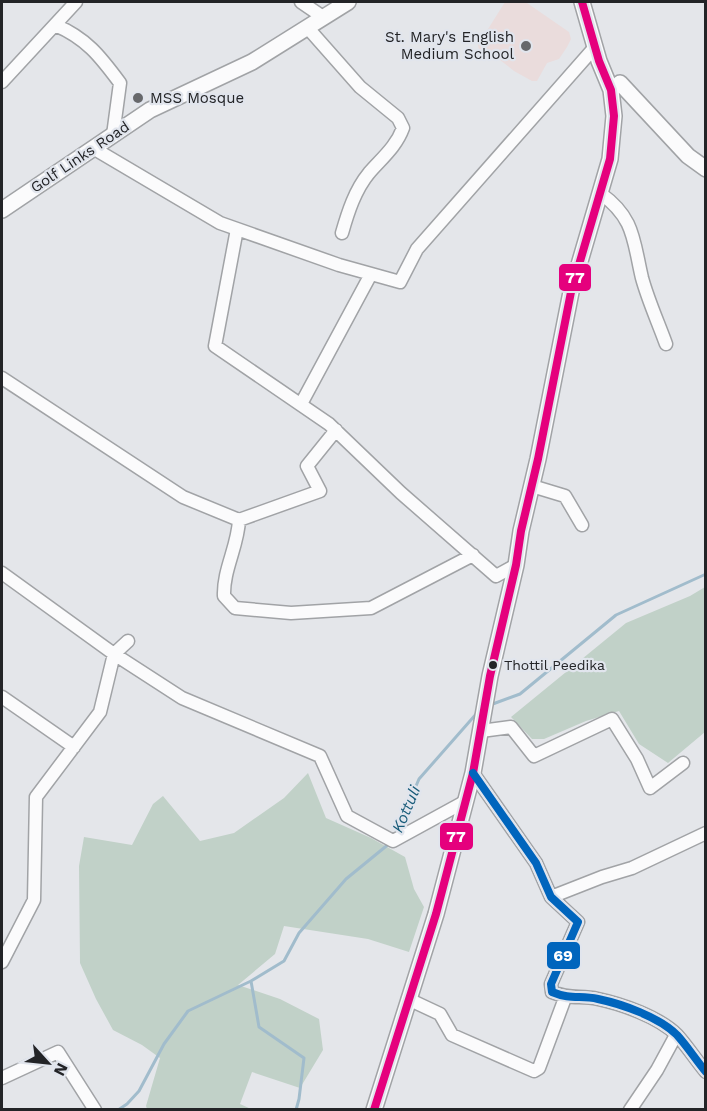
<svg xmlns="http://www.w3.org/2000/svg" width="707" height="1111" font-family="'Work Sans',sans-serif">
<rect width="100%" height="100%" fill="#e4e6ea"/>
<path fill="#eadcdc" d="M505,2L527,3L569,32L571,39L567,47L559,59L547,63L537,81H532L514,71L495,56L479,50L478,45Z"/>
<path fill="#c1d1c8" d="M705,587V732L668,763L639,744L619,711L586,721L544,739H532L511,717L626,623L690,596Z
M308,773L326,818L371,838L405,857L414,889L424,907L409,952L368,939L284,926L275,954L238,985L280,999L319,1019L323,1050L300,1088L252,1072L240,1104L251,1109H147L146,1106L160,1058L142,1045L113,1030L96,999L80,963L79,866L84,837L132,845L153,804L163,796L200,841L234,833L284,798Z"/>
<g fill="none" stroke-linecap="round" stroke-linejoin="round">
<path stroke="#a1bccc" stroke-width="3" d="M490,705L520,694L616,615L706,574
M395,835L419,779L477,713
M118,1110L127,1104L139,1091L164,1044L188,1011L251,981
M296,1110L299,1099L304,1058L259,1027L251,981L284,961L299,933L346,879L390,843"/>
<defs>
<path id="minor" d="M301,2L323,17
M55,25C86,38 100,56 120,83L113,135
M307,27L360,87L398,118L403,128C396,147 382,158 369,173C355,190 348,212 342,233
M2,82L76,2
M93,148L220,223L339,265L400,282L417,249L595,47
M600,193C635,218 633,240 642,278C648,300 658,322 666,344
M237,229L215,346L329,424L401,493L496,576L516,565
M2,378L183,497L239,520C238,546 223,570 224,596L235,608L291,613L371,608L473,555
M301,404L371,274
M532,486L565,496L582,525
M239,520L320,491L307,466L336,430
M2,573L114,654L182,698L320,756L347,816L393,841L466,801
M2,697L74,747
M481,731L511,727L534,756L612,719L637,759L650,788L683,763
M473,773L536,863L551,897L578,922L551,984L552,992C571,1000 580,995 598,999C622,1004 659,1017 677,1035C687,1046 696,1060 706,1072
M551,897L602,877L632,868L706,833
M2,962L34,900L36,797L100,712L114,654L128,641
M408,999L440,1014L452,1035L534,1071L539,1068L565,998
M2,1078L58,1052L95,1110
M630,1110L657,1070L676,1035"/>
<path id="major" d="M620,83L688,156L706,169
M2,210L150,110L252,62L348,2
M374,1110L436,914L473,773L490,676L516,565L521,531L538,459L571,292L610,159L614,116L611,90L599,61L582,2"/>
</defs>
<use href="#minor" stroke="#a1a3a6" stroke-width="15"/>
<use href="#major" stroke="#a1a3a6" stroke-width="18"/>
<use href="#minor" stroke="#fbfbfc" stroke-width="12"/>
<use href="#major" stroke="#fbfbfc" stroke-width="15"/>
<defs>
<path id="bus-1" d="M374,1110L436,914L473,773L490,676L516,565L521,531L538,459L571,292L610,159L614,116L611,90L599,61L582,2"/>
<path id="bus-2" d="M473,773L536,863L551,897L578,922L551,984L552,992C571,1000 580,995 598,999C622,1004 659,1017 677,1035C687,1046 696,1060 706,1072"/>
</defs>
<use href="#bus-1" stroke="#e1e5ed" stroke-width="12"/>
<use href="#bus-2" stroke="#e1e5ed" stroke-width="12"/>
<use href="#bus-1" stroke="#e5007d" stroke-width="8"/>
<use href="#bus-2" stroke="#0065bd" stroke-width="8"/>
</g>
<g fill="#67686b" stroke="#e1e5ed" stroke-width="2">
<circle cx="526" cy="46" r="6"/>
<circle cx="138" cy="98" r="6"/>
</g>
<circle fill="#232427" stroke="#e1e5ed" stroke-width="2" cx="493" cy="665" r="5"/>
<g text-anchor="middle" dominant-baseline="central" stroke-width="4.5" stroke-linejoin="round" paint-order="stroke">
<g font-size="14" fill="#232427" stroke="#e1e5ed" text-anchor="start">
<text x="504" y="665">Thottil Peedika</text>
</g>
<g font-size="15" fill="#232427" stroke="#e1e5ed" text-anchor="end">
<text x="514" y="37">St. Mary's English<tspan x="514" dy="17">Medium School</tspan></text>
<text x="150" y="98" text-anchor="start">MSS Mosque</text>
</g>
<g font-size="15" fill="#232427" stroke="#e1e5ed">
<text transform="translate(80 157) rotate(-34)">Golf Links Road</text>
</g>
<g font-size="16" font-style="italic" fill="#185b79" stroke="#e1e5ed">
<text transform="translate(406 809) rotate(-67)">Kottuli</text>
</g>
</g>
<g stroke="#e1e5ed" stroke-width="2">
<rect x="558" y="263" width="34" height="29" rx="6" fill="#e5007d"/>
<rect x="439" y="822" width="35" height="29" rx="6" fill="#e5007d"/>
<rect x="546" y="941" width="35" height="29" rx="6" fill="#0065bd"/>
</g>
<g font-size="16" text-anchor="middle" font-weight="bold" fill="#fff">
<text x="575" y="283">77</text>
<text x="456" y="842">77</text>
<text x="563" y="961">69</text>
</g>
<rect width="707" height="1111" fill="none" stroke="#232427" stroke-width="6"/>
<g transform="translate(48 1063) rotate(117)" stroke="#e1e5ed" stroke-width="4.5" paint-order="stroke">
<path d="M0-4.5L10 22L0 15L-10 22Z" fill="#232427"/>
<text y="-9" font-size="16" font-weight="bold" text-anchor="middle" fill="#232427">N</text>
</g>
</svg>
